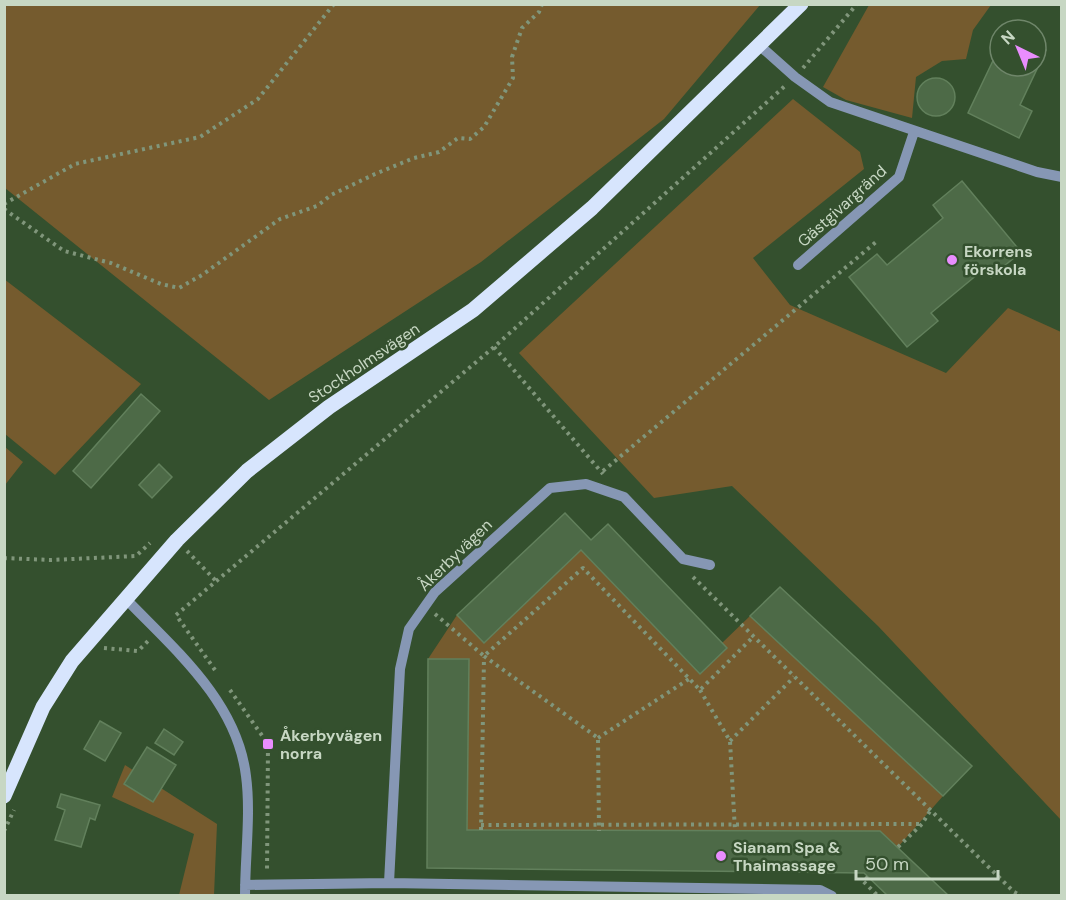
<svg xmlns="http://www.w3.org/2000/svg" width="1066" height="900" font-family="'DM Sans',sans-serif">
<rect width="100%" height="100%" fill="#34502e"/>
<path fill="#755b2e" d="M4,5L5,4L760,5L664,119L481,262L269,400L5,188Z
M869,5H991L973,30L966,59L942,61L916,77L912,118L846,100L823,87Z
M793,99L860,152L864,169L753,258L790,305L946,373L1008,308L1061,332V820L878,626L732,486L654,498L519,353Z
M4,279L141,384L55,475L5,434Z
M5,447L23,462L5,485Z
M581,550L700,674L727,648L722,643L750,616L943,796L898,847L880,831L467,830L469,659H428L457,615L484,643Z
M125,765L217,824L214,895H179L194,834L112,797Z"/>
<path fill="#4d6a47" stroke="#62805c" stroke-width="1.5" d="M1036,45L1046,50L1020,105L1032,111L1019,138L968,113L1000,46V66H1036Z
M917 97a19 19 0 1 1 38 0a19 19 0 1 1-38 0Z
M962,181L1021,252L991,277L984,269L931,313L938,321L907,347L849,277L877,254L887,265L943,218L933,205Z
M141,394L160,411L91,488L73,471Z
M159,464L172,477L152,498L139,485Z
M565,513L591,540L608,524L727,648L700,674L581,550L484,643L457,615Z
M780,587L972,766L943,796L750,616Z
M428,659H469L467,830L880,831L949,896H888L864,873L427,868Z
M100,721L121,733L105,761L84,749Z
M164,729L183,742L174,755L155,743Z
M147,747L176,765L153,802L124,784Z
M61,794L100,805L95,820L90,818L81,847L55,840L65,810L57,807Z"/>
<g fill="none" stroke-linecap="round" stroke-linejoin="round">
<path stroke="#80967b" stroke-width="4" stroke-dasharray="3 4.5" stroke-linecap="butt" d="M803,68L857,4
M4,204L75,164L200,137L258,99L334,4
M4,209L64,251L111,263L161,284L179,288L202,275L280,219L317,206L331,195L375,174L414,158L439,152L458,138L470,139L484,127L513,78L512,57L522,28L539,12L542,4
M494,347L603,474
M603,471L876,242
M187,551L216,581
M4,558L51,560L136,556L150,543
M693,577L1014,892L1022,896
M435,614L484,656L583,568L700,690L753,637
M104,648L138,651L149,640
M484,656L598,738L599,831
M215,670L176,615L494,347L785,86
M230,690L268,744L267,872
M700,690L730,741L735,831
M598,738L689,679
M730,741L794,677
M481,825L922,824
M481,830L484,657
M4,831L14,810
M898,847L922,824L930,811
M868,877L863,881L878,896"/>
<path stroke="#8697b4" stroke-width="10" d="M759,45L795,77L830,102L1037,172L1062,177
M798,265L899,177L914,132
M125,598C174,649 237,701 246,776C251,813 245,857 245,896
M389,883L400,669L409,629L435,592L550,488L586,484L624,497L683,559L710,565
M245,885L389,883L820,890L832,896"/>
<path stroke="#d7e5fd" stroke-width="15" d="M4,796L43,707L72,661L177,540L247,471L329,407L473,310L592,208L801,4"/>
</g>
<g fill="#e98dfe" stroke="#34502e" stroke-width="2">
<circle cx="952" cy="260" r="6"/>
<rect x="262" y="738" width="12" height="12" rx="3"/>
<circle cx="721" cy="856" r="6"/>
</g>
<g text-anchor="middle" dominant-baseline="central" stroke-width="5" stroke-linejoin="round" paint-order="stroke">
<g font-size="16" fill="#c7d7c3" stroke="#34502e">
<text transform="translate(842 206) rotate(-42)">Gästgivargränd</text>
<text transform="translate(364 363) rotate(-34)">Stockholmsvägen</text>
<text transform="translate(455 555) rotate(-44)">Åkerbyvägen</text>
</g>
<g font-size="16" font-weight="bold" fill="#c7d7c3" stroke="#34502e" text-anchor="start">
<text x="964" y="251">Ekorrens<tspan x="964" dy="18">förskola</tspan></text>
<text x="280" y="735">Åkerbyvägen<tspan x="280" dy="18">norra</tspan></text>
<text x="733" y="847">Sianam Spa &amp;<tspan x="733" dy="18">Thaimassage</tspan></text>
</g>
</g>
<rect width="1066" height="900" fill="none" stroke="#c7d7c3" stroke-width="12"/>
<g transform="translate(1018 48) rotate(317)"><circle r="28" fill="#34502e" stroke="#6f866a" stroke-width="1.5"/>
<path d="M0-4.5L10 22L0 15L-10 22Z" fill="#e98dfe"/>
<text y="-9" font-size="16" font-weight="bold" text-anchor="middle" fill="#c7d7c3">N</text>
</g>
<path d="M856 870v9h142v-9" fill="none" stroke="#c7d7c3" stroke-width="3"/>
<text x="865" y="870" font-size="18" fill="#c7d7c3" stroke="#34502e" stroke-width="4.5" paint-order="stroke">50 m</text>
</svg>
